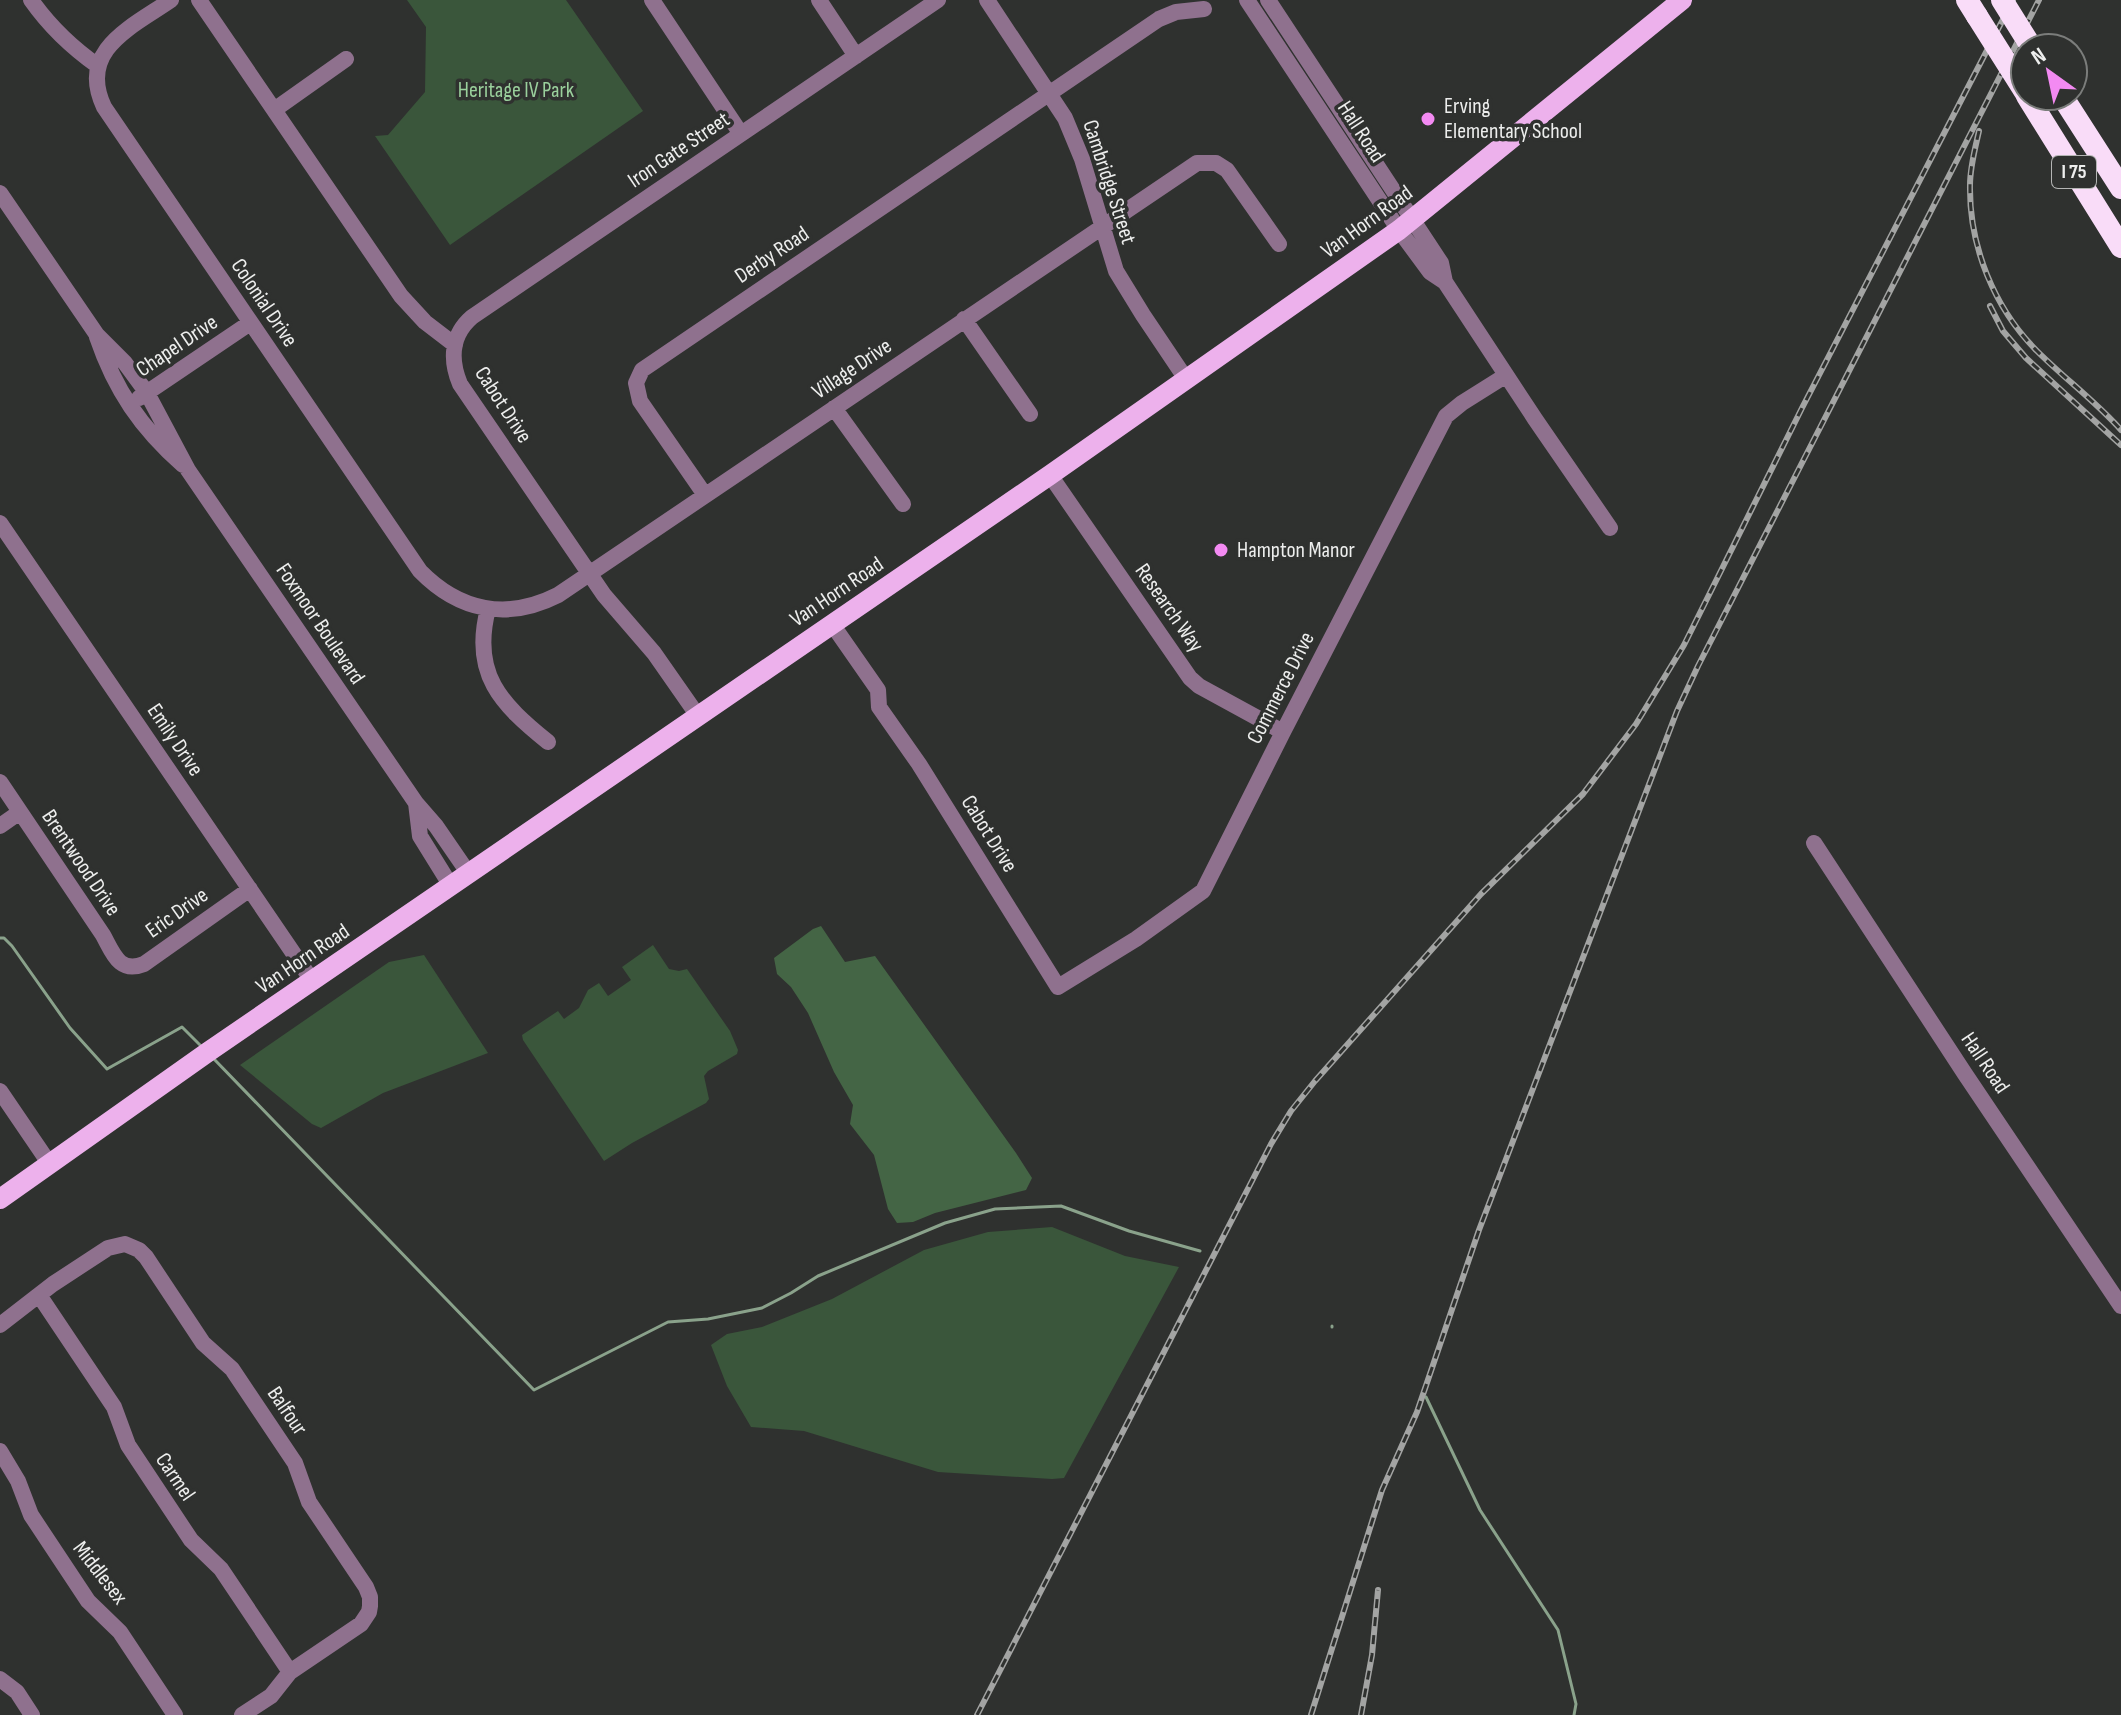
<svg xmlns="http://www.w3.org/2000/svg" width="2121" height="1715" font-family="'Sofia Sans Condensed',sans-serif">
<rect width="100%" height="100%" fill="#2f312f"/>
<path fill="#3a563b" d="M407,0H566L643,111L450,245L375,136L388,135L425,92L426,27Z
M653,945L669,969L679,971L687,969L730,1031L738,1050L737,1054L708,1071L704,1076L709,1099L706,1103L632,1143L604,1161L523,1040L522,1035L558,1011L564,1019L579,1008L588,990L599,983L608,996L631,980L622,967Z
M424,955L488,1053L383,1093L321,1128L312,1124L240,1065L389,962Z
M1052,1227L1125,1256L1179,1267L1064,1478L1052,1479L938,1472L804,1431L751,1427L727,1386L711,1345L727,1334L762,1327L832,1299L924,1250L988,1232Z"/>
<path fill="#446545" d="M821,926L845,962L875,956L1016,1153L1032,1178L1026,1190L935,1213L913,1222L897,1223L888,1209L874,1155L850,1124L853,1105L834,1072L808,1013L791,987L777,974L774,958L813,929Z"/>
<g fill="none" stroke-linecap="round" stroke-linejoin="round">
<path stroke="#8aa28b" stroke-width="3" d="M0,938H4L12,946L70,1028L107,1069L182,1027L201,1046
M213,1058L534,1390L668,1322L708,1319L762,1308L791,1293L818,1276L945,1223L995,1209L1061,1206L1129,1231L1200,1251
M1332,1326V1327
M1426,1397L1480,1510L1558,1630L1576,1704L1574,1715"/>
<path stroke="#8f718e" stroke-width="16" d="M31,0C50,27 71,47 98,66
M171,0C132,27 77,50 104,107L420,571C459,611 507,621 558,595L1197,163H1216L1227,170L1279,244
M199,0L401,296L425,322L455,345
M652,0L741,134
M819,0L856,56
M987,0L1065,118L1082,159L1116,271L1143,315L1186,379
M1247,0L1399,230L1430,272L1445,282
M1268,0L1441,263L1445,282L1535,419L1610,528
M274,110L346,59
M0,193L97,335L125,363L147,393L188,470L416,803L436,826L469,874
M964,319L1030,414
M97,337C115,390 141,428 183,465
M139,398L250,323
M834,408L903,504
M1050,475L1190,678L1199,686L1283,732
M705,495L640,401L636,383L642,370L1159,19L1176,12L1204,9
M0,523L313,982
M488,609C471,674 501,704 548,742
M832,624L878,690L879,707L919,764L1058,987L1136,939L1203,891L1283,732L1446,416L1462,403L1505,376
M698,716L654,653L604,595L460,384C450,360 451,335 472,317L938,0
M0,782L103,935C113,953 119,974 144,964L250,889
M416,803L420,836L451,886
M0,826L20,812
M1814,843L1965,1074L2121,1306
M0,1091L49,1163
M39,1295L114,1407L128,1445L191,1540L221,1569L290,1672
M0,1325L53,1284L108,1248L125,1244L139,1250L146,1257L203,1343L232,1369L295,1463L309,1502L366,1587L370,1597V1606L369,1612L361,1624L290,1672L271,1696L242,1715
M0,1451L18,1481L31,1515L88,1601L120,1632L175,1715
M0,1679L17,1692L32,1715"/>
<path stroke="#edb1ec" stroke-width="20" d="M0,1199L208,1052L1050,475L1399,230L1682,0"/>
<path stroke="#f9dcf8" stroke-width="22" d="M1967,0L1977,16
M2027,96L2121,247
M2062,96L2121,188"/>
<defs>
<path id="rail" d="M1979,131C1975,149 1970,167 1970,185C1969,246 1994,308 2037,351C2064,378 2095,401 2121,430
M1990,306L2003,331L2026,358L2121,445
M977,1715L1271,1144L1291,1111L1315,1081L1481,894L1583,794L1636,724L1684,645L1802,408L2013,0
M1311,1715L1382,1490L1417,1412L1479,1230L1677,711L1698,666L2039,0
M1361,1715L1372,1655L1378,1590"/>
</defs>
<use href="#rail" stroke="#a3a4a3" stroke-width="6"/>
<use href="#rail" stroke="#2f312f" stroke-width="3" stroke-dasharray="9" stroke-linecap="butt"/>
<path stroke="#f9dcf8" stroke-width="22" d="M2002,0L2032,48
M1977,16L2025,92"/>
</g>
<g fill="#f38af2" stroke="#2f312f" stroke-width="3">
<circle cx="1428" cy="119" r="8"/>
<circle cx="1221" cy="550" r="8"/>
</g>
<g text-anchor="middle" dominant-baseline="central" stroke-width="7" stroke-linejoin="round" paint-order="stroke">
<rect fill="#2f312f" stroke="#b4b5b4" stroke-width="2" x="2052" y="156" width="44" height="32" rx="6"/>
<g font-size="20" font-weight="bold" fill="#edeeed">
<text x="2074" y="172">I 75</text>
</g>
<g font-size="22" fill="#9ad09c" stroke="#2f312f">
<text x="516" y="90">Heritage IV Park</text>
</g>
<g font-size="22" fill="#edeeed" stroke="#2f312f" text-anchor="start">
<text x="1444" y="106">Erving<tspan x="1444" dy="25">Elementary School</tspan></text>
<text x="1237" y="550">Hampton Manor</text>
</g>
<g font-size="22" fill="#edeeed" stroke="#2f312f">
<text transform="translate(1361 132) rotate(57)">Hall Road</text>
<text transform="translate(679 150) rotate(-34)">Iron Gate Street</text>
<text transform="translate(1109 182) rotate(72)">Cambridge Street</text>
<text transform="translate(1367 222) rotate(-36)">Van Horn Road</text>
<text transform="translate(772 255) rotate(-34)">Derby Road</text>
<text transform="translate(264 303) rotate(56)">Colonial Drive</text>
<text transform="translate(177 346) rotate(-34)">Chapel Drive</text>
<text transform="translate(852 369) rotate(-34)">Village Drive</text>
<text transform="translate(503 405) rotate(57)">Cabot Drive</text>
<text transform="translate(837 592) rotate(-34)">Van Horn Road</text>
<text transform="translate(1169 608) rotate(55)">Research Way</text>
<text transform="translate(320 624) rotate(56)">Foxmoor Boulevard</text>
<text transform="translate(1281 688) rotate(-63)">Commerce Drive</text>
<text transform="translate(175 740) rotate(56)">Emily Drive</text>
<text transform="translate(989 834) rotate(58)">Cabot Drive</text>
<text transform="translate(81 863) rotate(56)">Brentwood Drive</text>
<text transform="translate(177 913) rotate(-35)">Eric Drive</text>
<text transform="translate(303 959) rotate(-34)">Van Horn Road</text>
<text transform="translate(1985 1063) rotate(56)">Hall Road</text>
<text transform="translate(287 1411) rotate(56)">Balfour</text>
<text transform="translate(175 1477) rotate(56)">Carmel</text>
<text transform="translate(100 1573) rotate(52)">Middlesex</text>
</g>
</g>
<g transform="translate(2049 72) rotate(327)"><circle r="38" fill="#2f312f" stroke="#7b7d7b" stroke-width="2"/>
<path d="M0-6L14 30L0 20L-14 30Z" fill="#f38af2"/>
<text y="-12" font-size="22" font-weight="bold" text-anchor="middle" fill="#edeeed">N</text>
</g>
</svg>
